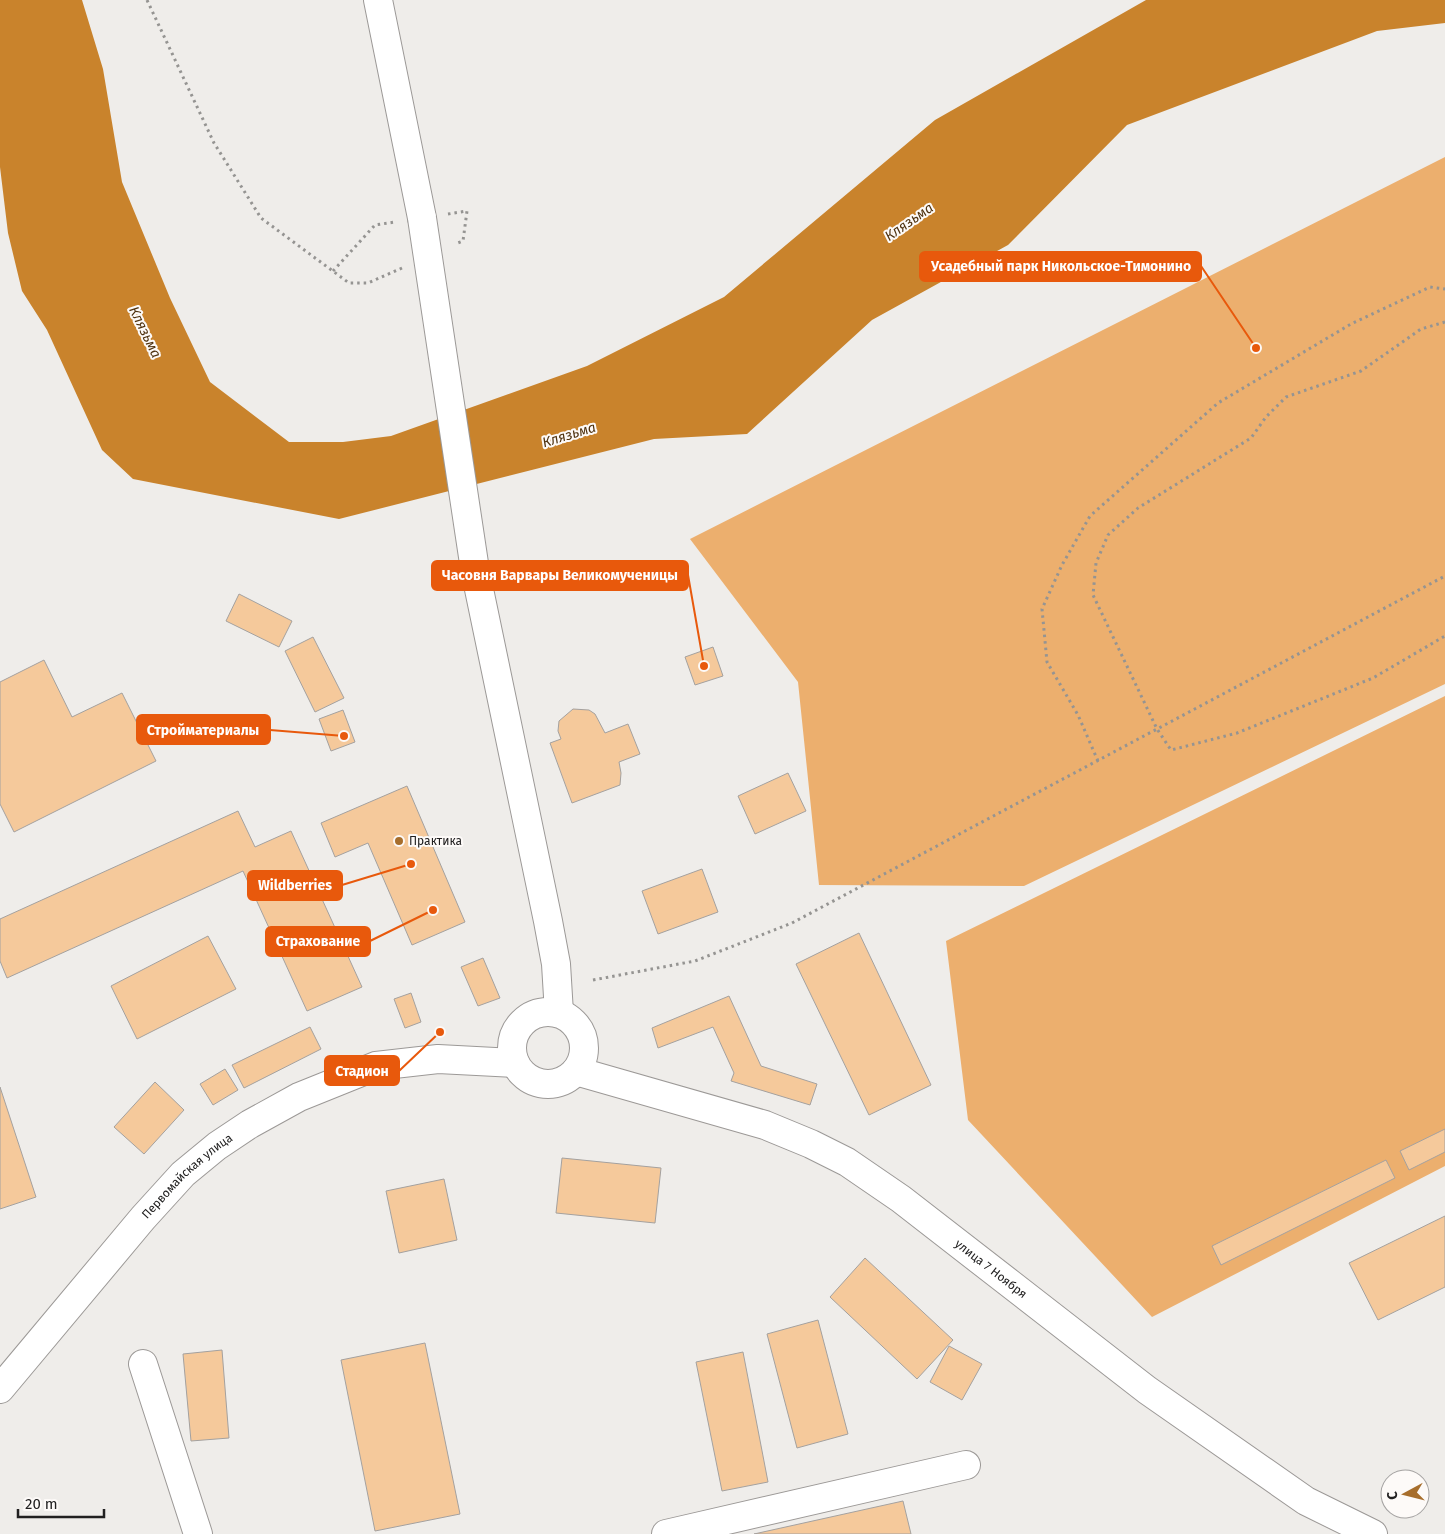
<svg xmlns="http://www.w3.org/2000/svg" width="1445" height="1534" font-family="'Fira Sans',sans-serif">
<rect width="100%" height="100%" fill="#efedea"/>
<path fill="#ecaf6e" d="M1445,157V684L1024,886L819,885L798,682L690,539Z
M1445,696V1166L1152,1317L968,1120L946,941Z"/>
<path fill="#c9832c" d="M0,0H82L103,69L122,182L170,298L210,382L289,442H343L391,436L587,366L724,297L935,120L1146,0H1445V23L1377,31L1127,125L1008,245L872,320L747,434L654,439L339,519L133,479L102,450L47,330L22,291L8,233L0,167Z"/>
<path fill="#f5c99b" stroke="#a4a19f" d="M239,594L292,621L279,647L226,621Z
M313,637L344,698L315,712L285,651Z
M713,647L723,676L695,685L685,657Z
M44,660L72,717L122,693L156,761L14,832L0,804V682Z
M573,709L589,710L595,714L605,733L628,724L640,754L619,762L621,773L620,785L572,803L550,743L561,739L558,731L559,721Z
M343,710L355,742L331,751L319,719Z
M788,773L806,811L755,834L738,796Z
M407,786L465,922L412,945L368,843L335,857L321,823Z
M238,811L255,847L291,831L362,987L307,1011L243,871L7,978L0,961V919Z
M702,869L718,912L658,934L642,891Z
M859,933L931,1085L869,1115L796,964Z
M208,936L236,989L137,1039L111,986Z
M483,958L500,998L478,1006L461,967Z
M411,993L421,1022L405,1028L394,999Z
M729,996L761,1066L817,1084L810,1105L731,1081L734,1073L713,1027L658,1048L652,1028Z
M310,1027L321,1049L244,1088L232,1065Z
M225,1069L238,1090L213,1105L200,1084Z
M155,1082L184,1110L144,1154L114,1127Z
M0,1087L36,1197L0,1209Z
M1445,1129V1152L1409,1170L1400,1151Z
M562,1158L661,1168L655,1223L556,1213Z
M1386,1160L1395,1178L1221,1265L1212,1246Z
M444,1179L457,1240L399,1253L386,1191Z
M1445,1216V1287L1378,1320L1349,1263Z
M865,1258L953,1340L917,1379L830,1297Z
M818,1320L848,1434L797,1448L767,1334Z
M425,1343L460,1514L375,1531L341,1360Z
M949,1346L982,1364L962,1400L930,1382Z
M222,1350L229,1438L191,1441L183,1354Z
M743,1352L768,1482L722,1491L696,1362Z
M903,1501L911,1534H754Z"/>
<g fill="none" stroke-linecap="round" stroke-linejoin="round">
<defs>
<path id="minor" d="M143,1364L198,1534
M666,1534L966,1465"/>
<g id="major">
<path d="M378,0L422,218"/>
<path d="M475,570L548,921L556,964L559,1013"/>
<circle cx="548" cy="1048" r="36"/>
<path id="s1" d="M576,1071L765,1125L811,1144L847,1162L901,1199L1147,1390L1306,1501L1373,1534"/>
<path id="s2" d="M0,1389L143,1218L183,1174L217,1146L250,1124L299,1097L376,1066L438,1059L515,1063"/>
</g>
</defs>
<use href="#minor" stroke="#9c9997" stroke-width="30"/>
<use href="#major" stroke="#9c9997" stroke-width="30"/>
<path stroke="#959492" stroke-width="3" stroke-dasharray="2.5 4" stroke-linecap="butt" d="M147,0L214,143L261,218L349,283H368L402,268
M448,214L467,211L463,241L455,244
M333,271L375,225L395,222
M1445,322L1421,329L1361,371L1286,397L1266,417L1251,438L1138,508L1108,535L1096,563L1093,595L1157,729L1171,750L1237,733L1373,678L1445,636
M502,566L518,563
M1098,761L1078,715L1047,662L1042,609L1062,565L1090,516L1218,403L1351,324L1430,287L1445,289
M593,980L695,961L792,923L1445,576"/>
<use href="#minor" stroke="#fff" stroke-width="28"/>
<use href="#major" stroke="#fff" stroke-width="28"/>
<defs>
<path id="major-bridge" d="M422,218L475,570"/>
</defs>
<use href="#major-bridge" stroke="#9c9997" stroke-width="30" stroke-linecap="butt"/>
<use href="#major-bridge" stroke="#fff" stroke-width="28"/>
</g>
<circle fill="#a76e2c" stroke="#fdfaf8" stroke-width="2" cx="399" cy="841" r="5"/>
<g text-anchor="middle" dominant-baseline="central" stroke-width="4" stroke-linejoin="round" paint-order="stroke">
<g font-size="12" fill="#212020" stroke="#fdfaf8" text-anchor="start">
<text x="409" y="841">Практика</text>
</g>
<g font-size="12" fill="#212020" stroke="#fdfaf8">
<text stroke="none"><textPath href="#s2" startOffset="284">Первомайская улица</textPath></text>
<text stroke="none"><textPath href="#s1" startOffset="466">улица 7 Ноября</textPath></text>
</g>
<g font-size="14" font-style="italic" fill="#4f320f" stroke="#fdfaf8">
<text transform="translate(909 222) rotate(-35)">Клязьма</text>
<text transform="translate(145 332) rotate(64)">Клязьма</text>
<text transform="translate(569 435) rotate(-17)">Клязьма</text>
</g>
</g>
<path fill="none" stroke="#e8590c" stroke-width="2" d="M1256 348L1201 266M704 666L688 575M344 736L270 730M411 864L342 885M433 910L370 941M440 1032L399 1071"/>
<g fill="#e8590c" stroke="#fdfaf8" stroke-width="2">
<circle cx="1256" cy="348" r="5"/>
<circle cx="704" cy="666" r="5"/>
<circle cx="344" cy="736" r="5"/>
<circle cx="411" cy="864" r="5"/>
<circle cx="433" cy="910" r="5"/>
<circle cx="440" cy="1032" r="5"/>
</g>
<g fill="#e8590c" stroke="#e8590c" stroke-width="2">
<rect x="920" y="252" width="281" height="29" rx="5"/>
<rect x="432" y="561" width="256" height="29" rx="5"/>
<rect x="137" y="715" width="133" height="29" rx="5"/>
<rect x="248" y="871" width="94" height="29" rx="5"/>
<rect x="266" y="927" width="104" height="29" rx="5"/>
<rect x="325" y="1056" width="74" height="29" rx="5"/>
</g>
<g font-size="14" text-anchor="middle" font-weight="bold" fill="#fff">
<text x="1061" y="271">Усадебный парк Никольское-Тимонино</text>
<text x="560" y="580">Часовня Варвары Великомученицы</text>
<text x="203" y="735">Стройматериалы</text>
<text x="295" y="890">Wildberries</text>
<text x="318" y="946">Страхование</text>
<text x="362" y="1076">Стадион</text>
</g>
<g transform="translate(1405 1494) rotate(263)"><circle r="24" fill="#fdfaf8" stroke="#a5a3a2"/>
<path d="M0-4L9 19L0 12L-9 19Z" fill="#a76e2c"/>
<text y="-8" font-size="14" font-weight="bold" text-anchor="middle" fill="#212020">С</text>
</g>
<path d="M18 1509v8h86v-8" fill="none" stroke="#212020" stroke-width="2.5"/>
<text x="25" y="1509" font-size="15" fill="#212020" stroke="#fdfaf8" stroke-width="4" paint-order="stroke">20 m</text>
</svg>
